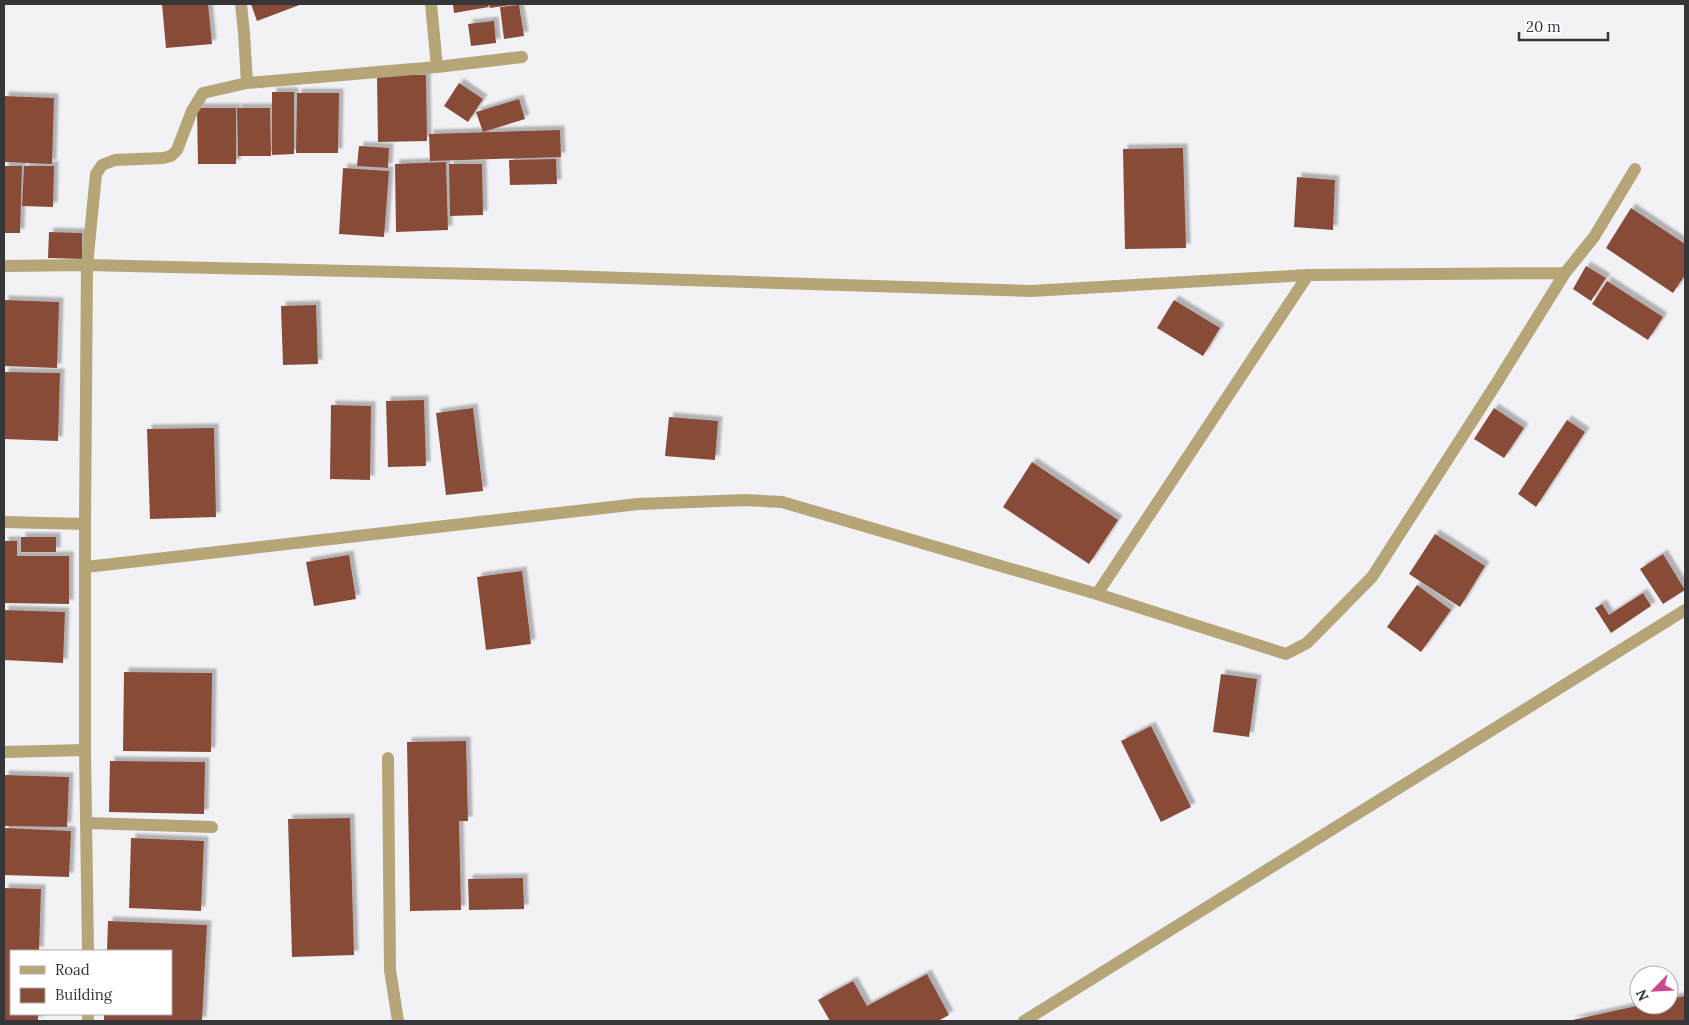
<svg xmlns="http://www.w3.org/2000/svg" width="1689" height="1025" font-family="Lora,serif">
<defs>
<filter id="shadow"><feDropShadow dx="4.5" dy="-4.5" stdDeviation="1" flood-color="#0004"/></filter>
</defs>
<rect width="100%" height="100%" fill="#f1f1f6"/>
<path fill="#874c38" filter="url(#shadow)" d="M162,4H208L212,44L166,48Z
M251,4H302L257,21Z
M453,4H488L489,7L454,13Z
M489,4H509L510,5L490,8Z
M519,5L524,36L504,39L500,7Z
M494,21L496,43L471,46L468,24Z
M377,75H426L427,141L378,142Z
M459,83L483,99L468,122L444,106Z
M272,92H294V154L272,155Z
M297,93H339L338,153H296Z
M4,96L54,98L52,164L4,162Z
M519,99L525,119L483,132L476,112Z
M197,108H236V164H198Z
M237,108H270L271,156H238Z
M560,130L561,157L430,161L429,134Z
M359,146L389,148L388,168L357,166Z
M1183,148L1186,248L1125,249L1123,149Z
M556,159L557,184L510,185L509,160Z
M446,162L448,230L396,232L395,164Z
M449,164H482L483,215L450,216Z
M4,166H22L20,233H4Z
M24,166H54L53,207L22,206Z
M343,168L389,171L384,237L339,234Z
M1297,177L1335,180L1333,230L1294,227Z
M1631,208L1685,244V275L1673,293L1606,248Z
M49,232L82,233V259L48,258Z
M1586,266L1606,278L1591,301L1573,289Z
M1607,281L1663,317L1648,340L1592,304Z
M4,300L59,302L57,368L4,366Z
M1174,300L1220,328L1203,356L1157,328Z
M316,305L318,364L283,365L281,306Z
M4,372L60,373L58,441L4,439Z
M424,400L426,466L388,467L386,401Z
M331,405L371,406L370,480L330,479Z
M473,408L483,491L446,495L436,413Z
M1494,408L1524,428L1504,458L1474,439Z
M669,417L718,421L715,460L665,456Z
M1567,420L1585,432L1536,507L1518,494Z
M214,428L216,517L150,519L147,429Z
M1032,462L1118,520L1089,564L1003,507Z
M1435,534L1485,566L1460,607L1409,574Z
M21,537H56V552H21Z
M4,541H17V556H69V604L4,603Z
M1663,554L1685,590L1663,604L1640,569Z
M349,555L356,599L314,606L306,562Z
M522,571L531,644L486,650L477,577Z
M1417,585L1451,610L1421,652L1387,627Z
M1643,593L1651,606L1611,633L1595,608L1602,604L1609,615Z
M4,610L65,612L63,663L4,660Z
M124,672L212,673L211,752L123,751Z
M1221,674L1257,679L1249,737L1213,732Z
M1151,726L1191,807L1161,822L1121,741Z
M466,741L468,821H459L461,910L410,911L407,742Z
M110,761L205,762L204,814L109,812Z
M4,775L69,777L67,827L4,826Z
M350,818L354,955L292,957L288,819Z
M4,828L71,831L69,877L4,875Z
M131,838L204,841L201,911L129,908Z
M523,878L524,909L469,910L468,879Z
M4,888L41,889L39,951H11V1014H38V1021H4Z
M108,921L207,925L202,1021H104V1014H171V951H107Z
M927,974L949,1015L938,1021H830L818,1000L853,981L867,1006Z
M1685,996V1021H1568L1641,1005H1669V999Z"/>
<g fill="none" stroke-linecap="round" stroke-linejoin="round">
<path stroke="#b6a576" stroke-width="12" d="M87,823L212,827"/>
<path stroke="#b6a576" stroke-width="12" d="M241,4L244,33L247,83
M431,4L437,67
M522,57L437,67L247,83L203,93L192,111L177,150L171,156L163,158L115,160L102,165L96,174L87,265L563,276L1031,291L1308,275L1565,273
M4,522L85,524
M86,567L638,504L746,500L782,502L1097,594L1286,654L1307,643L1372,577L1496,384L1565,273L1594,237L1635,169
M1097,594L1308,275
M4,752L85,750
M388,758L390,970L398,1021"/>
<path stroke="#b6a576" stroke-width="12" d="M4,266L87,265L85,524V750L88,951
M88,1014V1021
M1024,1021L1685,610"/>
</g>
<rect width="1689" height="1025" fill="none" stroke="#363638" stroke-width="10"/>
<rect x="10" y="950" width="162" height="65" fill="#ffffff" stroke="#afafaf"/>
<rect x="20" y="966" width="25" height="8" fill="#b6a576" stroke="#afafaf"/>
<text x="55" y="975" font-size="15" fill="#363638">Road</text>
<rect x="20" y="988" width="25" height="15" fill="#874c38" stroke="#afafaf"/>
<text x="55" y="1000" font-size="15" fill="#363638">Building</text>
<g transform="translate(1654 990) rotate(246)"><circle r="24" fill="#ffffff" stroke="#afafaf"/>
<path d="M0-4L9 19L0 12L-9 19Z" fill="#cb478b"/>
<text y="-8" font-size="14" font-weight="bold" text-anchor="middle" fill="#363638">N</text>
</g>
<path d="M1519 32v8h89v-8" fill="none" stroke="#363638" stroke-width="2.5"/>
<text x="1526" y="32" font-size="15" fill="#363638" stroke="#ffffff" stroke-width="4" paint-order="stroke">20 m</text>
</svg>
